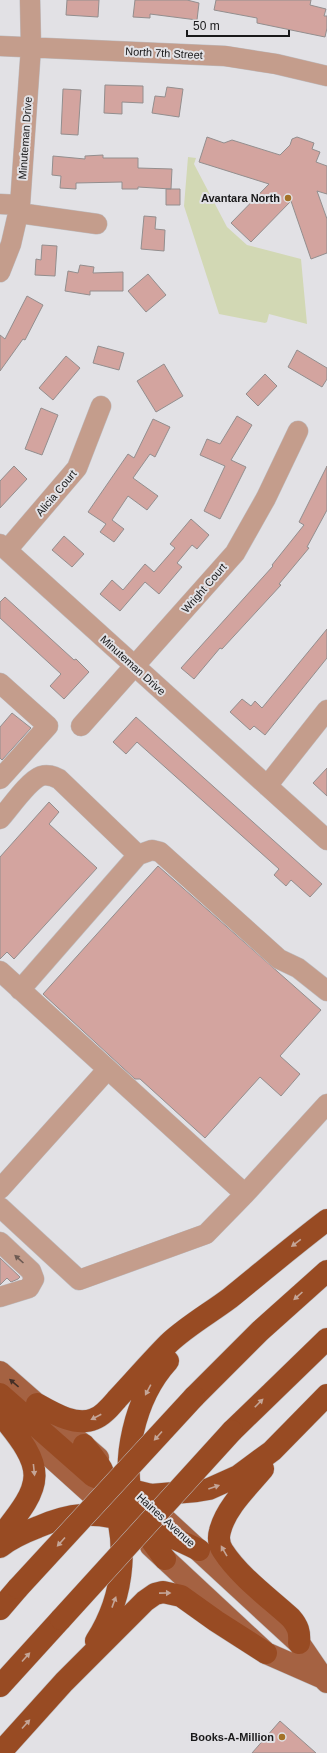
<svg xmlns="http://www.w3.org/2000/svg" width="327" height="1753" font-family="Arial,sans-serif">
<rect width="100%" height="100%" fill="#e2e1e5"/>
<path fill="#d2d8b4" d="M188,157L196,158L194,164L227,227L247,245L301,259L307,324L269,314L267,322L265,323L219,314L184,206Z"/>
<path fill="#d3a49f" stroke="#938e8e" d="M67,0H99L98,17L66,15Z
M135,0H187L199,3L197,20L150,14V18L133,17Z
M216,0H311L310,5L326,9L324,16H327V28L325,37L257,23V18L214,10Z
M105,85L143,86V103L122,102V114L104,113Z
M167,87L183,89L179,117L152,113L155,96L165,97Z
M63,89L81,90L78,135L61,134Z
M207,137L224,143L232,140L280,155L290,145L292,139L297,137L314,143L312,149L320,152L316,162L327,166V194L317,191L327,219V253L311,259L291,201L251,242L231,223L269,184L199,162Z
M103,155V158H138V168L172,169L171,189L138,187V189H122V182L76,183V189L60,188L61,176L52,175L53,156L85,159V156Z
M166,189H180V205H166Z
M144,216L156,217L155,229L165,230L164,251L141,249Z
M42,245L57,246L55,276L35,275L36,259L41,260Z
M80,265L94,267L93,273L123,272V291H90V295L65,291L68,271L78,273Z
M148,274L166,295L146,312L128,291Z
M27,296L43,305L25,340L23,339L0,371V335L5,339Z
M98,346L124,353L119,370L93,363Z
M297,350L327,368V379L322,387L288,367Z
M66,356L80,368L53,400L39,388Z
M164,364L183,396L156,412L137,381Z
M265,374L277,386L258,406L246,394Z
M41,408L58,415L42,455L25,449Z
M237,416L252,425L231,460L246,467L220,519L204,511L225,466L200,455L207,439L220,444Z
M153,419L170,427L155,457L150,454L133,478L158,496L147,510L128,496L112,520L124,529L114,542L100,532L106,524L88,512L128,454L134,458Z
M14,466L27,479L0,508V481Z
M327,466V510L307,547L309,548L279,584L281,585L222,649L220,648L194,679L181,668L273,566L272,565L304,525L299,522Z
M191,519L209,535L197,549L192,545L177,563L182,567L159,594L145,582L120,611L100,594L112,580L123,590L145,564L154,572L175,548L170,544Z
M64,536L84,554L72,567L52,550Z
M5,597L74,660L76,659L89,672L64,699L50,686L61,674L0,618V602Z
M327,629V658L265,735L254,726L250,730L230,712L242,699L251,706L255,701L262,708Z
M12,713L31,728L2,760L0,758V727Z
M136,717L322,884L310,897L291,880L286,886L274,875L279,869L137,742L126,754L113,742Z
M327,768V796L313,783Z
M49,802L59,812L49,824L97,868L14,959L7,952L0,959V857Z
M158,866L321,1010L280,1056L300,1074L281,1096L260,1077L205,1138L140,1079H135L43,994Z
M0,1258L20,1277L18,1279L11,1282L7,1278L0,1285Z
M280,1721L316,1753H252Z"/>
<g fill="none" stroke-linecap="round" stroke-linejoin="round">
<defs>
<path id="minor" d="M0,46L225,56L276,64L327,76
M0,204L20,205
M19,213L97,224
M0,272L11,244L20,205L31,47L30,0
M0,544L327,840
M7,550L77,468L101,406
M0,683L48,726L0,779
M81,726L235,553L266,498L298,431
M267,786L327,710
M0,819C10,808 28,781 41,776C48,774 53,776 59,779L138,855L20,990
M138,855L152,850L160,852L279,959L298,968L327,991
M0,971L245,1194L206,1234L79,1280L0,1207
M0,1189L107,1070
M245,1194L327,1104
M0,1242L31,1271L34,1279L29,1288L0,1297"/>
<path id="major" d="M0,1372L98,1458
M12,1422L113,1513
M144,1500L299,1643L323,1678L327,1682
M151,1546L266,1653L323,1678"/>
<path id="highway" d="M0,1394L93,1476L123,1488L151,1495L197,1491L209,1489L238,1476L272,1451L327,1395
M194,1397L260,1331L327,1271
M37,1404C53,1413 76,1427 94,1419C103,1416 111,1406 117,1399C134,1381 151,1361 169,1343C187,1326 210,1313 230,1298C262,1272 294,1245 327,1220
M0,1414C47,1470 45,1482 0,1537
M232,1431L327,1339
M84,1445C90,1453 96,1460 101,1468C104,1474 106,1482 109,1488C129,1539 126,1594 96,1641
M263,1469C248,1487 226,1507 220,1531C218,1538 219,1545 223,1551C239,1576 269,1598 291,1618C298,1626 300,1632 299,1643
M0,1547C11,1538 25,1532 38,1527C52,1521 67,1516 82,1515C122,1513 164,1533 199,1550
M165,1559C153,1543 141,1528 135,1509C119,1462 135,1397 168,1361
M0,1609L18,1588
M0,1686L61,1619
M0,1753L64,1682L145,1601L155,1594L163,1592L181,1596L216,1621L266,1653"/>
</defs>
<use href="#minor" stroke="#bebdc0" stroke-width="21"/>
<use href="#major" stroke="#bebdc0" stroke-width="23"/>
<use href="#highway" stroke="#bebdc0" stroke-width="23"/>
<use href="#minor" stroke="#c49d8c" stroke-width="20"/>
<use href="#major" stroke="#a56242" stroke-width="22"/>
<use href="#highway" stroke="#984b23" stroke-width="22"/>
<defs>
<path id="highway-bridge" d="M18,1588L194,1397
M61,1619L232,1431"/>
</defs>
<use href="#highway-bridge" stroke="#bebdc0" stroke-width="23" stroke-linecap="butt"/>
<use href="#highway-bridge" stroke="#984b23" stroke-width="22"/>
</g>
<defs><path id="oneway-solid" d="M-6-.8H1V-3.2L6.5 0L1 3.2V.8H-6Z"/></defs>
<g fill="#c4a597">
<use href="#oneway-solid" transform="translate(296 1243) rotate(143)"/>
<use href="#oneway-solid" transform="translate(298 1296) rotate(138)"/>
<use href="#oneway-solid" transform="translate(148 1390) rotate(118)"/>
<use href="#oneway-solid" transform="translate(259 1403) rotate(-45)"/>
<use href="#oneway-solid" transform="translate(96 1417) rotate(152)"/>
<use href="#oneway-solid" transform="translate(158 1436) rotate(132)"/>
<use href="#oneway-solid" transform="translate(34 1470) rotate(84)"/>
<use href="#oneway-solid" transform="translate(214 1487) rotate(-19)"/>
<use href="#oneway-solid" transform="translate(61 1542) rotate(132)"/>
<use href="#oneway-solid" transform="translate(224 1551) rotate(-120)"/>
<use href="#oneway-solid" transform="translate(165 1593) rotate(-1)"/>
<use href="#oneway-solid" transform="translate(114 1602) rotate(-70)"/>
<use href="#oneway-solid" transform="translate(26 1657) rotate(-48)"/>
<use href="#oneway-solid" transform="translate(26 1724) rotate(-48)"/>
</g>
<use fill="#6e5b53" href="#oneway-solid" transform="translate(19 1259) rotate(-138)"/>
<use fill="#432f26" href="#oneway-solid" transform="translate(14 1383) rotate(-140)"/>
<g fill="#a47228" stroke="#e2e1e5" stroke-width="1.5">
<circle cx="288" cy="198" r="4"/>
<circle cx="282" cy="1737" r="4"/>
</g>
<g text-anchor="middle" dominant-baseline="central" stroke-width="4" stroke-linejoin="round" paint-order="stroke">
<g font-size="11" fill="#19191a" stroke="#e2e1e5">
<text transform="translate(164 53) rotate(3)">North 7th Street</text>
<text transform="translate(25 138) rotate(-86)">Minuteman Drive</text>
<text transform="translate(56 493) rotate(-50)">Alicia Court</text>
<text transform="translate(204 588) rotate(-49)">Wright Court</text>
<text transform="translate(133 665) rotate(42)">Minuteman Drive</text>
<text transform="translate(166 1520) rotate(42)">Haines Avenue</text>
</g>
<g font-size="11" font-weight="bold" fill="#19191a" stroke="#e2e1e5" text-anchor="end">
<text x="280" y="198">Avantara North</text>
<text x="274" y="1737">Books-A-Million</text>
</g>
</g>
<path d="M187 30v6h102v-6" fill="none" stroke="#19191a" stroke-width="2"/>
<text x="193" y="30" font-size="12" fill="#19191a" stroke="#e2e1e5" stroke-width="3" paint-order="stroke">50 m</text>
</svg>
